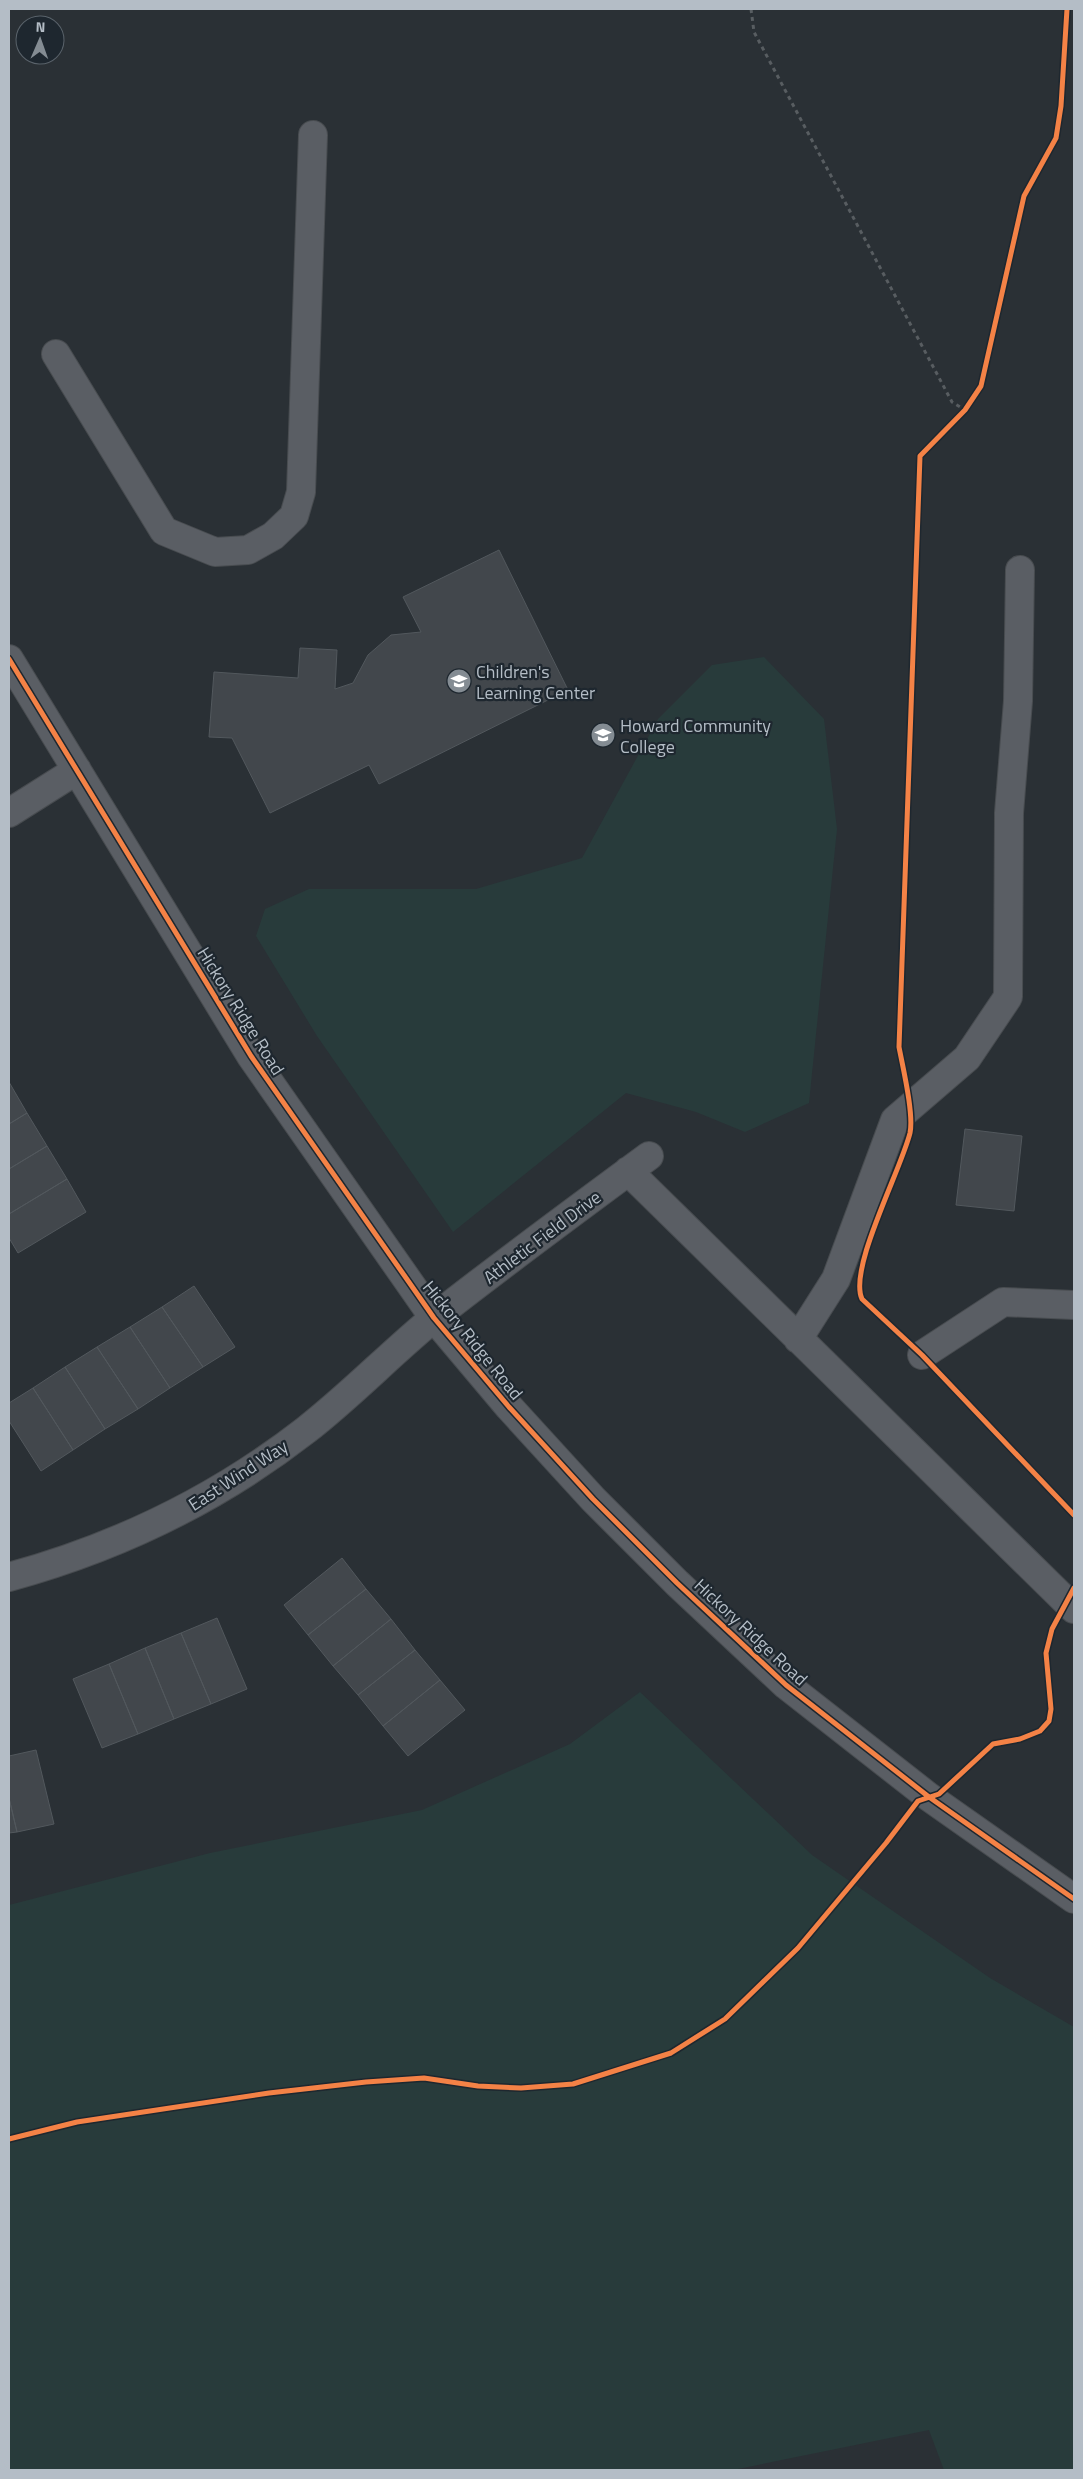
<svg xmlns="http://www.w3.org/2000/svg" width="1083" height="2479" font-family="'Titillium Web',sans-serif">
<rect width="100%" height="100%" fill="#2a3035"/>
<path fill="#283b3b" d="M764,657L824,719L837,829L809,1103L745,1132L696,1112L626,1093L453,1232L317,1036L256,936L265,909L309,889H476L582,858L658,719L712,665Z
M640,1692L812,1855L990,1978L1074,2027V2470H944L929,2430L733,2470H9V1905L210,1853L422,1810L570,1744Z"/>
<path fill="#42474c" stroke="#52585d" d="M499,550L568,690L379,784L369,765L270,813L232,738L209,737L214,672L298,678L300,648L337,650L335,689L353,683L368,655L391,635L421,632L403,597Z
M9,1082L27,1113L9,1124Z
M27,1113L47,1146L9,1169V1124Z
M965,1129L1022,1136L1014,1211L956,1205Z
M47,1146L67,1179L9,1214V1169Z
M67,1179L86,1212L18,1253L9,1238V1214Z
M194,1286L235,1347L203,1367L162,1307Z
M162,1307L203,1367L170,1388L130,1327Z
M130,1327L170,1388L138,1409L97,1347Z
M97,1347L138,1409L105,1429L65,1367Z
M65,1367L105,1429L73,1450L33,1388Z
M33,1388L73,1450L41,1471L9,1421V1403Z
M342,1558L366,1589L308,1635L284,1605Z
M366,1589L391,1619L333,1666L308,1635Z
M217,1618L247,1689L211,1704L181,1633Z
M391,1619L415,1650L358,1695L333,1666Z
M181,1633L211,1704L174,1719L145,1648Z
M145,1648L174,1719L138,1734L109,1664Z
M415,1650L440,1680L383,1726L358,1695Z
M109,1664L138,1734L102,1748L73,1679Z
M440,1680L465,1710L408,1756L383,1726Z
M36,1750L54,1824L17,1832L9,1798V1756Z
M9,1798L17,1832L9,1833Z"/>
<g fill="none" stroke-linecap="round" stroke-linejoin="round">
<defs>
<path id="minor" d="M56,354L164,531L215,552L248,550L273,536L294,516L301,492L313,135
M9,659L251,1056L434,1318L509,1407L593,1499L677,1583L786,1685L929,1797L1074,1899
M9,813L77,770
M628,1171L1074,1609
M798,1339L836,1279L895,1120L967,1058L1008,997L1009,813L1018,701L1020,570
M922,1355L1003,1302L1074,1305
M9,1577C119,1547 216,1500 306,1430C351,1395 391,1353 435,1317C505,1262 577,1209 649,1156"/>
</defs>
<use href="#minor" stroke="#484c50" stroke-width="30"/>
<path stroke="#585d61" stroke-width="3" stroke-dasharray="4 4" stroke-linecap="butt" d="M751,9L754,32L952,402L965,410
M9,2139L77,2122L269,2093L366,2082L424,2078L478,2086L521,2088L573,2084L671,2053L725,2019L798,1948L886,1843"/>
<use href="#minor" stroke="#5a5e64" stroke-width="28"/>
<defs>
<path id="cycleway" d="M1067,9L1061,106L1056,138L1024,196L981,386L965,410L920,456L899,1047C903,1068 914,1114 910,1133C901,1170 848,1269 862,1299L922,1355L1074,1515
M9,659L251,1056L434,1318L509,1407L593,1499L677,1583L786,1685L929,1797L1074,1899
M9,2139L77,2122L269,2093L366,2082L424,2078L478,2086L521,2088L573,2084L671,2053L725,2019L798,1948L886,1843L918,1801L939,1794L993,1744L1020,1739L1040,1731L1049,1721L1051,1709L1046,1653L1052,1629L1074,1588"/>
</defs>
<use href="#cycleway" stroke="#1e272f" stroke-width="8"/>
<use href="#cycleway" stroke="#f48246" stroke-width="5"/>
</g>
<defs>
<symbol id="university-disc" viewBox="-11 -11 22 22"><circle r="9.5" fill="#848c93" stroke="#1e272f"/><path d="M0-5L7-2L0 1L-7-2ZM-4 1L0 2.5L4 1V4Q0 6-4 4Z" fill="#fff"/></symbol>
</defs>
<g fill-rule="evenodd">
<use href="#university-disc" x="445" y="667" width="28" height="28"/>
<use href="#university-disc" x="589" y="721" width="28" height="28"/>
</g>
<g text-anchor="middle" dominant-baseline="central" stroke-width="4.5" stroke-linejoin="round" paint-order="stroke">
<g font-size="18" fill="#b4bdc6" stroke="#1e272f" text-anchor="start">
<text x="476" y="671">Children's<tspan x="476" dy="21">Learning Center</tspan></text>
<text x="620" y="725">Howard Community<tspan x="620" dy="21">College</tspan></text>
</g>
<g font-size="18" fill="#b4bdc6" stroke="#1e272f">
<text transform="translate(241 1011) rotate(58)">Hickory Ridge Road</text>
<text transform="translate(542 1237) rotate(-37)">Athletic Field Drive</text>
<text transform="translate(473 1340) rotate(51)">Hickory Ridge Road</text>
<text transform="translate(238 1475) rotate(-33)">East Wind Way</text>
<text transform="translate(751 1632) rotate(43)">Hickory Ridge Road</text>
</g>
</g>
<rect width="1083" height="2479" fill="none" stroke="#b4bdc6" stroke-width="20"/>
<g transform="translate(40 40) rotate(2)"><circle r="24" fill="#1e272f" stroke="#5a636b"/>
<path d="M0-4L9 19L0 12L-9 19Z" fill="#848c93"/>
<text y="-8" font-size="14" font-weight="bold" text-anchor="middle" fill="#b4bdc6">N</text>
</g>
</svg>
